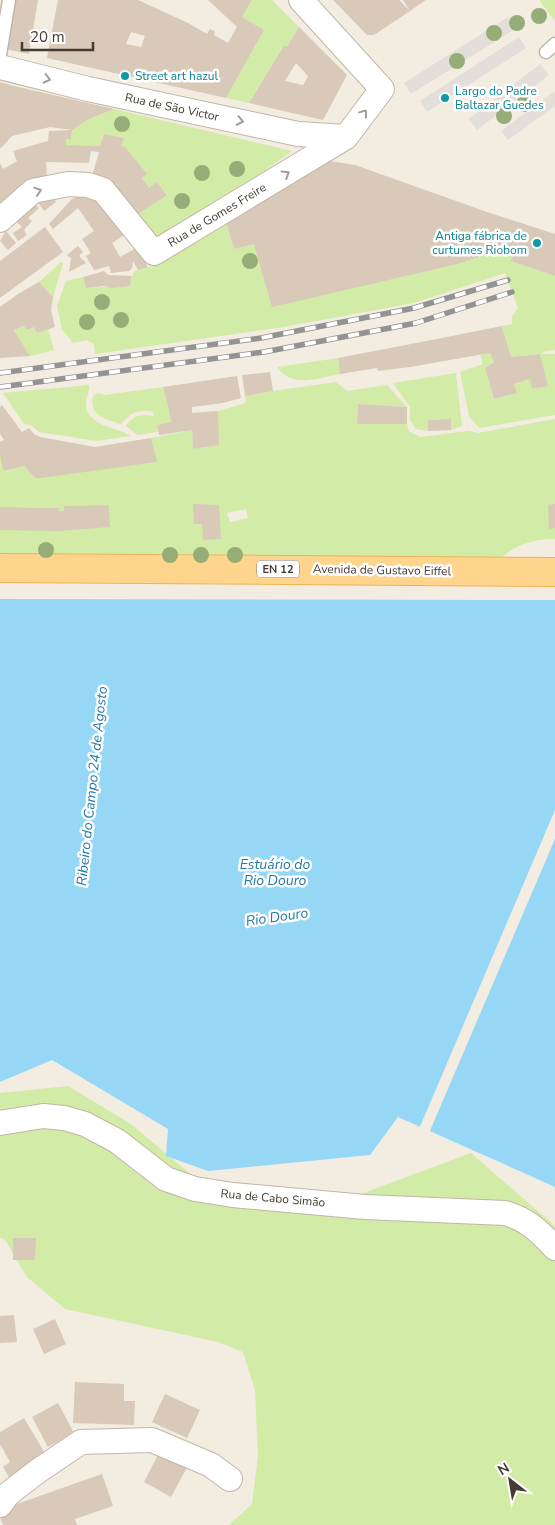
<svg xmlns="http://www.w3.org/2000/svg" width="555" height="1525" font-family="'Nunito Sans',sans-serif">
<rect width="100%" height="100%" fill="#f3ece1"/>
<path fill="#d2eba6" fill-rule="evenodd" d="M252,0H272L299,27L287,47L283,46L249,103L226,98L264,30L242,17Z
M539,0H555V21Z
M114,109L292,151L195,221L157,241L136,215L167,194L157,182L149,188L142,178L125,147L121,146L124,138L104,134L100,146L66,145V139L71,140L72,130L89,119Z
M226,222L234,249L254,244L478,257L515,251L512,261L555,276V350L545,351L541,354H555V415L479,428L469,416L460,372L483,364L480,355L490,353L494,362L485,368L494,399L516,393L514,384L530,379L532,389L548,386L540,354L511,357L502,326L512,324V317L518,308L505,273L414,303L284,327L95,354L94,344L87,340L73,343L62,330L57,306L66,281L83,277L86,288C101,286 115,288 130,286L134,271L148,267Z
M61,262L63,264L53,297L39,282Z
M24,326L27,330L34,327L37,333L48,329L54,350L30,356L14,330Z
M338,358L340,374C316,378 294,389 277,367Z
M456,373L462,426L451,430V419L429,420L428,431L416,429L410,420V407L393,383Z
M336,382L347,391L387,385L407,407L358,404L357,424H407L409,431L420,437L468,431L478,433L555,419V539C533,539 514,545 499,560L0,557V530L110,527L109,505L64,506V511H59L58,508L0,507V455L3,471L24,466L35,478L156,462L151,438L192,430L193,449L218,445V411L246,403L245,396L273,391ZM246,509L248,518L230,522L227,513Z
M89,385C90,392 86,397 86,404C86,426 117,427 131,436L97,441L39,432L31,425L24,424L3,393Z
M163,387L169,410L171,422L157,425L158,432L138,435L126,426C135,414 140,414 154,416L153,412C136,409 132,412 121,424C106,419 89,417 93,396L98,393L105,395Z
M68,1086L131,1124L195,1178L358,1195L471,1153L555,1226V1525H229L252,1504L258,1456L255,1390L243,1352L218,1342L65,1309L27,1277L5,1240L0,1238V1093Z"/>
<path fill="#e2dfdb" d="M508,17L515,29L411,94L404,83Z
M519,37L526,48L427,112L420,101Z
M540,64L549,75L477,130L469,119Z
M555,91V106L508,140L501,131Z"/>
<path fill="#97d7f6" d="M0,599L555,600V1188L553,1186L398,1117L370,1155L208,1171L166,1156L168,1129L52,1060L0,1082Z"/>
<path fill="#f3ece1" d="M555,810V839L429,1133L419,1129Z"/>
<path fill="#d8c9b9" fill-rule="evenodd" d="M14,0H38L29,54L5,49Z
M58,0H138L188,23L207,34L210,29L215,31L214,35L228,43L237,27L208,0H252L242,17L264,30L226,98L47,58ZM131,32L145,36L141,47L126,44Z
M333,0H399L410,11L374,35H367Z
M403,0H426L410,11Z
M299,27L347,75L323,120L249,103L284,45L287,47ZM296,63L308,76L303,85L285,81Z
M0,82L14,86L114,109L89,119L72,130L50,127L12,136L0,149Z
M72,130L71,140L66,139V145L100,146L104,134L124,138L121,146L125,147L147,174L142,178L149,188L157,182L167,195L136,215L92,176L99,152L91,151L89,163L46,162L47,177L28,182L0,204V163L3,169L17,161L13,151L48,141L49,131Z
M330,161L355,165L487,212L555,234V276L511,261L515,251L478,257L457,264L272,307L254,244L234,249L226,222L321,164Z
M50,194L56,202L44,211L37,201Z
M81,194L98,198L127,233L112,243L120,257L136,248L148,267L138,270L133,261L132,268L129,271L111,273L109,266L94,270L86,256L91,253L82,239L94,231L78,208L53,229L49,224L72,199Z
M34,203L39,208L28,218L32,221L24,230L27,235L18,241L13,233L22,227L15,220Z
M45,227L63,252L0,298V261Z
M6,231L16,243L8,250L0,241Z
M78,246L83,252L79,256L86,263L69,272L71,258L67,255Z
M104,271L108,275L132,276L130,286L112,288L104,286L86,288L83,277Z
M39,282L53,297L51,310L55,327L37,333L34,327L27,330L24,326L14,330L30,356L0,358V307L18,294Z
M502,326L511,357L540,354L548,386L532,389L530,379L514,384L517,393L494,399L485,368L494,362L490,353L410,367L378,371L377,368L340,374L338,358L437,339Z
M270,372L273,391L245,396L242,375Z
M237,376L241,398L223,403L192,407V413L218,411L219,445L193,449L192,430L159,435L157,425L171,422L169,410L163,387Z
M358,404L407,407V424H357Z
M2,405L22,432L29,428L34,434L40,437L95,447L151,438L157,462L41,478H35L24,466L3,471L0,455V442L4,440L0,434V407Z
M451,419V430L428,431V420Z
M193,504L219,505L221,539L203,540L202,524H194Z
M555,504V528L549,529L548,505Z
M109,505L110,527L59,531L0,530V507L59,508V511H64V506Z
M13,1238H36L35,1260H13Z
M14,1315L17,1342L0,1343V1316Z
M55,1319L66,1344L44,1354L33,1329Z
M75,1382L124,1384V1401H135L134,1425L73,1423Z
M165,1394L200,1410L187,1438L152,1422Z
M58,1403L74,1433L48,1447L32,1417Z
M24,1418L46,1455L9,1477L3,1467L10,1462L0,1444V1432Z
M162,1447L190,1462L171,1497L144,1482Z
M102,1474L113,1506L75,1519L77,1525H3L0,1517V1510Z"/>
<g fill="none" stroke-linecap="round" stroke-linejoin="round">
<defs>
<path id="lane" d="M546,52L555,44
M0,55L9,0"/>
<path id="street" d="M0,67L88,89L298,134L346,137
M0,220L33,191L68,184L88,185L103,190L154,253L346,137L382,89L301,0
M0,1123L43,1116L64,1118L85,1124L117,1141L166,1179L195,1189L233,1195L365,1207L505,1213C527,1219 540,1232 555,1248
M0,1505L8,1494L38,1471L81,1442L152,1440L211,1465L230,1479"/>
<path id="primary" d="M0,568L555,572"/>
</defs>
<use href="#lane" stroke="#c1b6a7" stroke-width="15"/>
<use href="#street" stroke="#c1b6a7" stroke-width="26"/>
<use href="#primary" stroke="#edb355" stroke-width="30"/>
<use href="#lane" stroke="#fff" stroke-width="12"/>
<use href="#street" stroke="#fff" stroke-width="24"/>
<use href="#primary" stroke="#ffd58e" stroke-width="28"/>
<defs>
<path id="rail" d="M0,373L261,338L414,308L508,280
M0,387L264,352L416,323L512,292"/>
</defs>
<use href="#rail" stroke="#939393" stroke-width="5.5"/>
<use href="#rail" stroke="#fff" stroke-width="4" stroke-dasharray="11" stroke-linecap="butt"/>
</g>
<g fill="#96ad77">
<circle cx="539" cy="16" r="8"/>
<circle cx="517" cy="23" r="8"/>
<circle cx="494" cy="33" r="8"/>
<circle cx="457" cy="61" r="8"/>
<circle cx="524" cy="104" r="8"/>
<circle cx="504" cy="116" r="8"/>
<circle cx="122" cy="124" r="8"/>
<circle cx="237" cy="169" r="8"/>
<circle cx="202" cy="173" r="8"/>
<circle cx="182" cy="201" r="8"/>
<circle cx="250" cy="261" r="8"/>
<circle cx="102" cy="302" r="8"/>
<circle cx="121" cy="320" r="8"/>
<circle cx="87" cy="322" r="8"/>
<circle cx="46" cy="550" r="8"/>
<circle cx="170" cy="555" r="8"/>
<circle cx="201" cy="555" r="8"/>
<circle cx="235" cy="555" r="8"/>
</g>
<defs><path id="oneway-chevron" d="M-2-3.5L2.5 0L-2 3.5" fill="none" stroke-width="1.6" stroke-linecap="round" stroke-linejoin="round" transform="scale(1.25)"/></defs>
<g stroke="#a29d98">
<use href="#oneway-chevron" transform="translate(47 79) rotate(14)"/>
<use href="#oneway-chevron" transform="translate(364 113) rotate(-53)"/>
<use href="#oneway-chevron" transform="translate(240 121) rotate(12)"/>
<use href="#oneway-chevron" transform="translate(286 174) rotate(-32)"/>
<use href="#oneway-chevron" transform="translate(38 191) rotate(-18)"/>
</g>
<g fill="#0f9aa8" stroke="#fff" stroke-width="2">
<circle cx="125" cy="76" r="5"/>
<circle cx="445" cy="98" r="5"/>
<circle cx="537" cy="243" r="5"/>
</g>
<g text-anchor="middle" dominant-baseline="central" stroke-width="5" stroke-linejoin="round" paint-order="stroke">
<rect fill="#fff" stroke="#7c7670" stroke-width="1" x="257" y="560.5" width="42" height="17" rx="4"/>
<g font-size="11" font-weight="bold" fill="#443b32">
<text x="278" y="569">EN 12</text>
</g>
<g font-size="12" fill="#0d838f" stroke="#fff" text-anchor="start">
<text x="135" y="76">Street art hazul</text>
<text x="455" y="91">Largo do Padre<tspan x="455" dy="14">Baltazar Guedes</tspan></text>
<text x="527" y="236" text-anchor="end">Antiga fábrica de<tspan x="527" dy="14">curtumes Riobom</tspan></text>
</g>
<g font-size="12" fill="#443b32" stroke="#fff">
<text transform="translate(172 107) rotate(12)">Rua de São Victor</text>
<text transform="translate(217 215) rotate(-31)">Rua de Gomes Freire</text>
<text transform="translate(382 570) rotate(1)">Avenida de Gustavo Eiffel</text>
<text transform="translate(273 1198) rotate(5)">Rua de Cabo Simão</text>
</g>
<g font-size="14" font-style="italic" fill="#2179a7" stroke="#fff">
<text transform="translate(92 786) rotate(-84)">Ribeiro do Campo 24 de Agosto</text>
<text x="275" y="864">Estuário do<tspan x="275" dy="16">Rio Douro</tspan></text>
<text transform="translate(277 917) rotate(-8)">Rio Douro</text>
</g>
</g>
<g transform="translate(510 1480) rotate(329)" stroke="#ffffff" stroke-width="4" paint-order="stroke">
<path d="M0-4L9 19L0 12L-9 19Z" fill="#443b32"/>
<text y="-8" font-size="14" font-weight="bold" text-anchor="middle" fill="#443b32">N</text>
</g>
<path d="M22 42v8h71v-8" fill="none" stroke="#443b32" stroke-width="2.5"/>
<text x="30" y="42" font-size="15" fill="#443b32" stroke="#ffffff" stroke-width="4" paint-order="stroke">20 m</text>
</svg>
